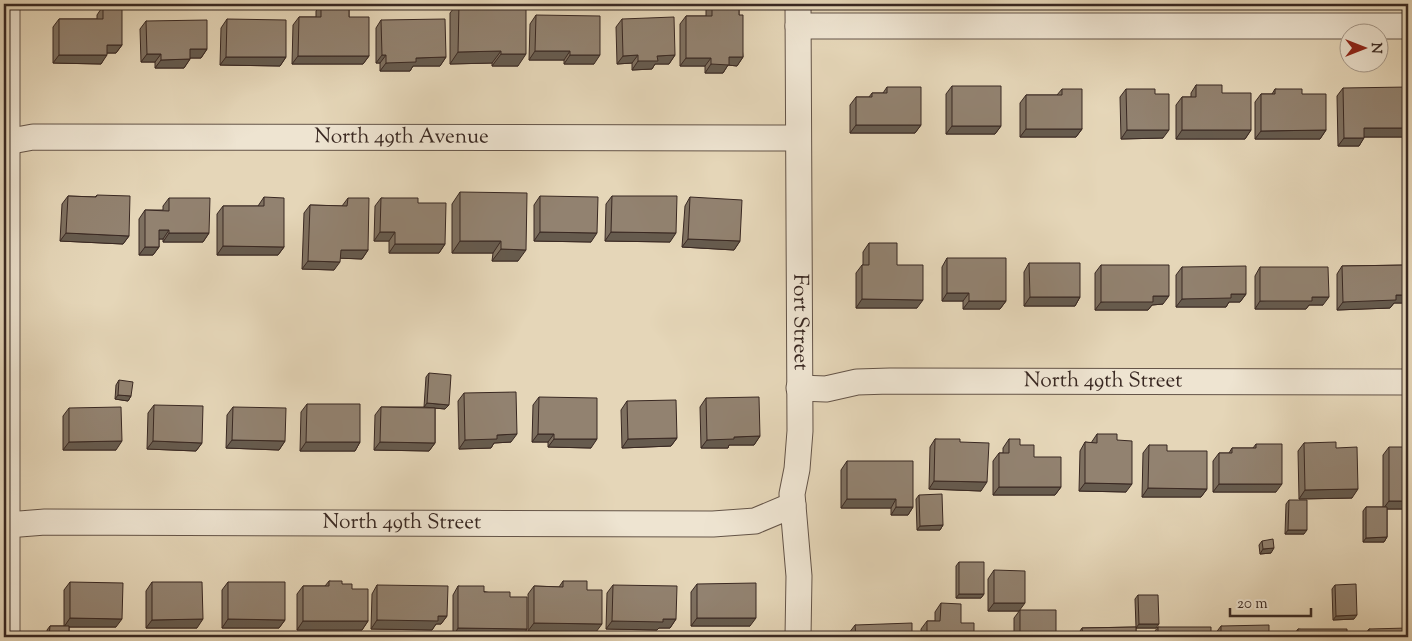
<svg xmlns="http://www.w3.org/2000/svg" width="1412" height="641" font-family="'Sorts Mill Goudy',serif">
<rect width="100%" height="100%" fill="#e5d6b8"/>
<filter id="stains"><feTurbulence type="fractalNoise" baseFrequency=".004" numOctaves="4"/><feColorMatrix values="0 0 0 0 .2 0 0 0 0 .09 0 0 0 0 .02 0 0 0 .5 -.17"/></filter>
<radialGradient id="worn" r=".72"><stop offset=".6" stop-color="#630" stop-opacity="0"/><stop offset="1" stop-color="#630" stop-opacity=".3"/></radialGradient>
<g fill="none" stroke-linecap="round" stroke-linejoin="round">
<defs>
<g id="street">
<path d="M7,4V637"/>
<path id="s1" d="M798,4L800,431L797,469L792,494L799,576L798,637"/>
<path d="M798,26H1408"/>
<path id="s2" d="M6,142L33,137L798,138"/>
<path id="s3" d="M799,388L826,389L857,382L890,381L1408,382"/>
<path id="s4" d="M7,525L45,522L713,524L755,521L793,505"/>
</g>
</defs>
<use href="#street" stroke="#645448" stroke-width="27"/>
<use href="#street" stroke="#eee4d1" stroke-width="25"/>
</g>
<path fill="#7e7060" stroke="#392822" d="M321,4H349V17L369,56L363,64H292L293,25L299,17H316V11Z
M457,4H499L518,66H492V63L450,64V13Z
M706,4H739V15L743,57L737,66L728,65L723,73H705V66H680V24L686,16H706Z
M103,6L122,45L116,53H107L101,64L53,63V27L59,19H97V15Z
M536,15L594,64H564V60H529L530,24Z
M227,19L286,57L280,66L220,65L221,28Z
M622,19L675,55L669,64H655L652,69L632,70V63L617,64L616,27Z
M381,20L446,57L440,66H413L410,71H380V63H376V28Z
M146,21L207,49L201,58H190V59L184,68H155V62H141L140,29Z
M1196,85L1222,93L1251,130L1245,139H1176V105L1182,97H1191V93Z
M952,86L1001,126L995,134H946V94Z
M887,87L921,125L915,133H850V105L856,97H869L872,93H883Z
M1343,88L1403,137H1364L1359,146H1338L1337,96Z
M1062,89L1082,129L1076,137H1020V103L1026,95H1057Z
M1126,89L1163,138L1121,139L1120,97Z
M1275,89L1302,94L1326,130L1320,139H1255V102L1261,94H1272Z
M460,192L518,261H492L493,253H452V204Z
M97,195L129,236L123,244L60,241L62,204L68,196L95,197Z
M540,196L591,242L534,241V205Z
M612,196L670,242L605,241L606,204Z
M264,197L284,247L278,255H217V214L223,206H258Z
M690,197L740,241L734,250L682,247L685,206Z
M169,198L209,233L203,242H163V239H159V247L153,255H139V219L145,210H163V206Z
M348,198L368,250L362,259L340,258L334,270L302,269L304,213L310,205L342,206Z
M381,198L418,203L445,244L439,253H389V241H374L375,206Z
M869,243L897,265L917,308H856V273L862,265H863V252Z
M947,258L1006,301L1000,309H963V301H942V267Z
M1029,263L1080,297L1075,306H1024V272Z
M1101,265L1163,304L1152,305L1148,310H1095V273Z
M1408,265V295L1403,303H1394L1390,308L1337,310V274L1342,266Z
M1182,267L1246,294L1240,302H1229L1226,307H1176V275Z
M1260,267L1323,305H1309L1306,309H1255V276Z
M429,373L445,409L435,408V443L429,451L374,450L375,415L381,407H424L426,377Z
M119,380L131,396L128,401L115,399L116,385Z
M464,393L511,442L494,443L491,448L459,449L458,401Z
M539,397L591,448L548,447V442H532L533,405Z
M706,398L760,436L754,445H729L728,448H701L700,407Z
M627,401L677,438L671,446L622,448L621,410Z
M307,404L360,442L355,451H300L301,412Z
M154,405L202,443L196,451L147,449L148,413Z
M233,407L285,441L279,450L226,448L227,415Z
M69,408L116,450H63V416Z
M1097,434L1117,440L1126,492L1079,491L1080,451L1085,442L1091,443Z
M935,439L960,442L981,491L929,489L930,447Z
M1009,439L1020,445L1034,457L1061,487L1055,495H993V461L999,453H1003V448Z
M1304,443L1336,448L1352,498L1299,499L1298,451Z
M1256,444L1276,492H1213V461L1219,453H1229L1232,448H1253Z
M1149,445L1167,451L1207,489L1201,497H1142L1143,453Z
M1389,447L1408,509H1387V537L1384,542H1363V511L1366,507H1383V455Z
M847,461L913,507L908,515H891V508H841V470Z
M919,495L943,525L940,530H917L916,499Z
M1289,500L1304,534H1285L1286,504Z
M1262,541L1271,553L1260,554L1259,545Z
M959,562L984,594L981,598H956V566Z
M994,570L1019,611H988V579Z
M329,581L342,584L352,589L368,621L362,630H297V594L303,586H325Z
M563,581L587,590L596,632L528,631V594L534,586L559,587Z
M70,582L116,627H69V637H47V630L50,626H64V590Z
M152,582L197,628H146V591Z
M228,582L285,620L279,628H222V590Z
M697,584L750,626H691V592Z
M377,585L447,616L441,624H436L432,630L371,629L372,594Z
M613,585L676,619L670,628H659L657,630L606,629L607,593Z
M1335,585L1354,619L1333,620L1332,589Z
M458,586L510,597L527,629L522,637H453V595Z
M1408,587V617H1406V590Z
M1138,595L1156,628H1136V637H1076L1082,628L1136,627L1135,599Z
M941,603L961,623L974,637H921V629L927,621H935V612Z
M1020,610L1056,637H1000L1004,632H1014V618Z
M855,625L912,637H849V633Z
M1221,626L1269,637H1215V634Z
M1158,627L1211,637H1152V635Z
M1298,629L1347,637H1292Z
M1369,629L1408,637H1363Z"/>
<path fill="#665b4e" stroke="#392822" d="M107,45H122L116,53H101Z
M190,49H207L201,58H184Z
M501,51L492,63L450,64L458,52Z
M535,51H570L564,60H529Z
M147,54H161L155,62H141Z
M501,54H526L518,66H492Z
M59,55H107L101,64L53,63Z
M382,55H386L380,63H376Z
M570,55H600L594,64H564Z
M638,55L632,63L617,64L623,56Z
M675,55L669,64H655L652,69L632,70L638,61L657,56Z
M298,56H369L363,64H292Z
M226,57H286L280,66L220,65Z
M446,57L440,66H413L410,71H380L386,63L416,58Z
M729,57H743L737,66L728,65L723,73H705L711,64Z
M686,58H711L705,66H680Z
M190,59L184,68H155L161,60Z
M856,125H921L915,133H850Z
M952,126H1001L995,134H946Z
M1364,128H1408V130L1403,137H1359Z
M1026,129H1082L1076,137H1020Z
M1127,130H1169L1163,138L1121,139Z
M1182,130H1251L1245,139H1176Z
M1326,130L1320,139H1255L1261,131Z
M1344,138H1364L1359,146H1338Z
M159,230H169L163,239H153Z
M380,232H395L389,241H374Z
M540,232L597,233L591,242L534,241Z
M611,232L676,233L670,242L605,241Z
M66,233L129,236L123,244L60,241Z
M169,233H209L203,242H163Z
M688,239L740,241L734,250L682,247Z
M460,241H501L493,253H452Z
M395,244H445L439,253H389Z
M223,246L284,247L278,255H217Z
M145,247H159L153,255H139Z
M501,249L526,250L518,261H492Z
M341,250H368L362,259L335,258Z
M308,261L340,262L334,270L302,269Z
M947,293H969L963,301H942Z
M1231,294H1246L1240,302H1229L1226,307H1176L1182,299Z
M1396,295H1408L1403,303H1394L1390,308L1337,310L1343,302Z
M1153,296H1169L1163,304L1152,305L1148,310H1095L1101,302Z
M1030,297H1080L1075,306H1024Z
M1312,297H1329L1323,305H1309L1306,309H1255L1260,301Z
M862,299L923,300L917,308H856Z
M969,301H1006L1000,309H963Z
M118,395L131,396L128,401L115,399Z
M427,403L449,405L445,409L424,407Z
M517,434L511,442L494,443L491,448L459,449L465,440L497,435Z
M538,434H554L548,442H532Z
M760,436L754,445H729L728,448H701L707,440L734,437Z
M677,438L671,446L622,448L628,439Z
M554,439H597L591,448L548,447Z
M232,440L285,441L279,450L226,448Z
M122,441L116,450H63L69,442Z
M153,441L202,443L196,451L147,449Z
M306,442H360L355,451H300Z
M380,442L435,443L429,451L374,450Z
M934,481L987,482L981,491L929,489Z
M1085,483L1132,484L1126,492L1079,491Z
M1219,484H1282L1276,492H1213Z
M999,487H1061L1055,495H993Z
M1148,488L1207,489L1201,497H1142Z
M1358,489L1352,498L1299,499L1305,490Z
M847,499H896L891,508H841Z
M1389,501H1408V509H1383Z
M896,507H913L908,515H891Z
M943,525L940,530H917L920,526Z
M1288,530H1307L1304,534H1285Z
M1387,537L1384,542H1363L1366,538Z
M1274,548L1271,553L1260,554L1263,549Z
M959,594H984L981,598H956Z
M994,603H1025L1019,611H988Z
M1357,615L1354,619L1333,620L1336,616Z
M438,616H447L441,624H436L432,630L371,629L377,620Z
M70,618L122,619L116,627H64Z
M697,618H756L750,626H691Z
M203,619L197,628H146L152,620Z
M228,619L285,620L279,628H222Z
M663,619H676L670,628H659L657,630L606,629L612,621Z
M303,621H368L362,630H297Z
M534,623L602,624L596,632L528,631Z
M1139,624H1159L1156,628H1136Z
M458,628L527,629L522,637H453Z"/>
<path fill="#928270" stroke="#392822" d="M321,4H349V17H369V56H298L299,17H321Z
M459,4H499V5H526V54H501V51L458,52Z
M712,4H739V15H743V57H729V65L711,64V58H686V16H712Z
M103,6H122V45H107V55H59V19H103Z
M536,15L600,16V55H570V51H535Z
M674,17L675,55L657,56L658,61H638V55L623,56L622,19Z
M227,19L286,20V57H226Z
M445,19L446,57L416,58V62L386,63V55H382L381,20Z
M207,20V49H190V59L161,60V54H147L146,21Z
M1196,85H1222V93H1251V130H1182V97H1196Z
M952,86H1001V126H952Z
M887,87H921V125H856V97H872V93H887Z
M1408,87V128H1364V138H1344L1343,88Z
M1062,89H1082V129H1026V95H1062Z
M1126,89H1155V94H1169V130H1127Z
M1275,89H1302V94H1326V130L1261,131V94H1275Z
M460,192L527,193L526,250L501,249V241H460Z
M97,195L130,196L129,236L66,233L68,196L96,197Z
M540,196L598,197L597,233L540,232Z
M612,196H677L676,233L611,232Z
M264,197L284,198V247L223,246V206H264Z
M690,197L742,200L740,241L688,239Z
M169,198H210L209,233H169V230H159V247H145V210L169,211Z
M348,198H369L368,250H341L340,262L308,261L310,205L347,206Z
M381,198H418V203H446L445,244H395V232H380Z
M869,243H897V265H923V300L862,299V265H869Z
M947,258H1006V301H969V293H947Z
M1029,263H1080V297H1030Z
M1101,265H1169V296H1153V302H1101Z
M1408,265V295H1396V300L1343,302L1342,266Z
M1246,266V294H1231V298L1182,299V267Z
M1260,267H1328L1329,297H1312V301H1260Z
M429,373L451,375L449,405L427,403Z
M119,380L133,382L131,396L118,395Z
M516,392L517,434L497,435V439L465,440L464,393Z
M539,397L597,398V439H554V434H538Z
M759,397L760,436L734,437V439L707,440L706,398Z
M676,400L677,438L628,439L627,401Z
M307,404H360V442H306Z
M154,405L203,406L202,443L153,441Z
M121,407L122,441L69,442V408Z
M233,407L286,408L285,441L232,440Z
M381,407L435,408V443L380,442Z
M1097,434H1117V440L1132,441V484L1085,483V442L1097,443Z
M935,439H960V442L989,443L987,482L934,481Z
M1009,439H1020V445H1034V457H1061V487H999V453H1009Z
M1336,442V448L1357,447L1358,489L1305,490L1304,443Z
M1256,444H1282V484H1219V453H1232V448H1256Z
M1149,445H1167V451H1207V489L1148,488Z
M1389,447H1408V501H1389Z
M847,461H913V507H896V499H847Z
M942,494L943,525L920,526L919,495Z
M1289,500H1307V530H1288Z
M1366,507H1387V537L1366,538Z
M1273,539L1274,548L1263,549L1262,541Z
M959,562H984V594H959Z
M994,570L1025,571V603H994Z
M329,581H342V584H352V589H368V621H303V586H329Z
M563,581H587V590H602V624L534,623V586L563,587Z
M70,582L123,583L122,619L70,618Z
M152,582H202L203,619L152,620Z
M228,582H285V620L228,619Z
M756,583V618H697V584Z
M1356,584L1357,615L1336,616L1335,585Z
M377,585L448,586L447,616H438V621L377,620Z
M613,585L677,586L676,619H663V622L612,621Z
M458,586H484V592H510V597H527V629L458,628Z
M1138,595H1158L1159,624H1139Z
M941,603L961,604V623H974V637H927V621H940Z
M1020,610H1056V637H1004V632H1020Z
M912,623V637H856L855,625Z
M1269,625V637H1221V626Z
M50,626H69V637H49Z
M1136,627V637H1083L1082,628Z
M1158,627H1211V637H1158Z
M1408,628V637H1369V629Z
M1298,629H1347V637H1298Z
M683,634H702L703,637H683Z"/>
<g text-anchor="middle" dominant-baseline="central" stroke-width="4" stroke-linejoin="round" paint-order="stroke">
<g font-size="21" fill="#392822" stroke="#eee4d1">
<text stroke="none"><textPath href="#s2" startOffset="396">North 49th Avenue</textPath></text>
<text stroke="none"><textPath href="#s1" startOffset="318">Fort Street</textPath></text>
<text stroke="none"><textPath href="#s3" startOffset="305">North 49th Street</textPath></text>
<text stroke="none"><textPath href="#s4" startOffset="395">North 49th Street</textPath></text>
</g>
</g>
<rect width="1412" height="641" fill="none" stroke="#e5d6b8" stroke-width="20"/>
<rect x="5" y="5" width="1402" height="631" fill="none" stroke="#392822" stroke-width="2.5"/>
<rect x="10" y="10" width="1392" height="621" fill="none" stroke="#392822"/>
<g transform="translate(1364 48) rotate(90)"><circle r="24" fill="#eee4d1" stroke="#a6998b"/>
<path d="M0-4L9 19L0 12L-9 19Z" fill="#8f2418"/>
<text y="-8" font-size="14" font-weight="bold" text-anchor="middle" fill="#392822">N</text>
</g>
<path d="M1230 608v8h81v-8" fill="none" stroke="#392822" stroke-width="2.5"/>
<text x="1237" y="608" font-size="15" fill="#392822" stroke="#eee4d1" stroke-width="4" paint-order="stroke">20 m</text>
<rect width="100%" height="100%" filter="url(#stains)"/>
<rect width="100%" height="100%" fill="url(#worn)"/>
</svg>
